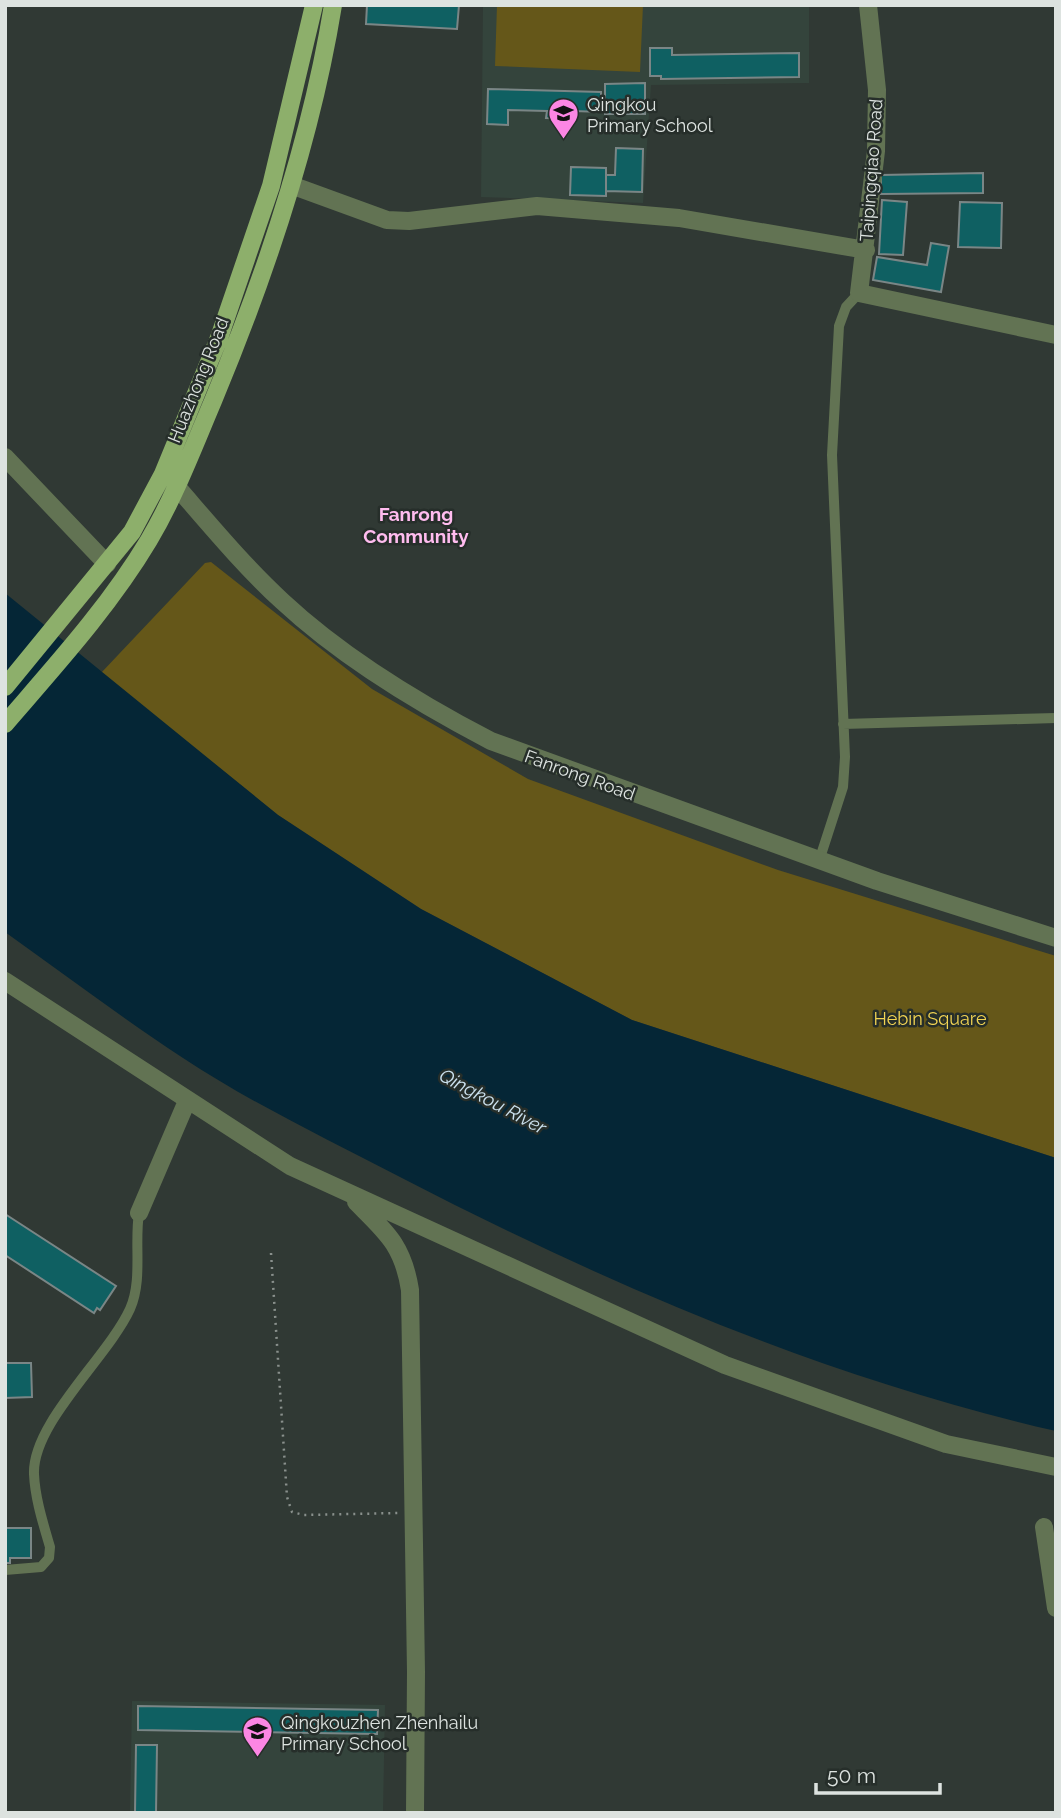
<svg xmlns="http://www.w3.org/2000/svg" width="1061" height="1818" font-family="Raleway,sans-serif">
<rect width="100%" height="100%" fill="#303934"/>
<path fill="#34443c" d="M483,5H809V83L651,85L643,203L481,197Z
M132,1701L385,1705L383,1813H130Z"/>
<path fill="#655719" d="M497,5H643L640,72L495,66Z
M211,562L372,689L528,779L778,870L1056,956V1158L632,1020L421,909L278,815L101,673L205,563Z"/>
<path fill="#052636" d="M5,593L278,815L421,909L632,1020L1056,1158V1431C825,1378 609,1285 400,1177C327,1139 251,1103 183,1058C122,1018 64,974 5,932Z"/>
<path fill="#0f6062" stroke="#7a8686" stroke-width="2" d="M367,5H459L457,29L366,24Z
M650,48H672V55L799,53V77L661,79V76H650Z
M645,83V114H605V84Z
M488,89L601,92V112L574,111V119L546,118L547,111L508,110V125L487,124Z
M616,148L643,149L642,192L606,191V175H615Z
M571,167L606,168V196L570,195Z
M983,173V193L881,194V175Z
M882,200L907,202L903,255L879,254Z
M960,202L1002,203L1001,248L958,247Z
M931,243L949,246L941,292L873,280L877,257L927,265Z
M5,1214L116,1286L100,1310L97,1308L94,1313L5,1255Z
M5,1363H31L32,1397L5,1398Z
M5,1528H31V1558H10V1563H5Z
M138,1706L378,1710L377,1734L138,1730Z
M136,1745H157L156,1813H135Z"/>
<g fill="none" stroke-linecap="round" stroke-linejoin="round">
<path stroke="#89908c" stroke-width="2.5" stroke-dasharray="2 5" stroke-linecap="butt" d="M271,1253L287,1497L292,1512L304,1515L399,1513"/>
<path stroke="#627353" stroke-width="10" d="M843,724L1056,718
M819,861L843,787L845,757L832,455L839,326L846,307L859,293
M5,1570L41,1567L49,1558L50,1547C43,1523 35,1498 34,1474C32,1423 108,1357 130,1309C143,1280 134,1243 139,1213"/>
<path stroke="#627353" stroke-width="18" d="M868,5L877,90L876,151L859,293L1056,335
M291,185L387,220L409,221L537,206L679,218L866,250
M5,457L107,564
M177,487C211,526 244,566 282,601C343,658 418,703 491,741L877,881L1056,938
M5,981L290,1166L725,1365L946,1444L1056,1467
M356,1202C386,1232 403,1245 410,1290L416,1672L415,1813
M139,1213L187,1101
M1044,1527L1056,1608"/>
<path stroke="#8daf6b" stroke-width="18" d="M5,687L132,532L163,474L219,338L271,186L314,5
M5,724C55,666 109,607 149,540C175,496 193,448 213,401C266,274 311,141 333,5"/>
</g>
<defs>
<symbol id="school-pin" viewBox="-11 -11 22 30"><path d="M0 17L-7.5 6A9.5 9.5 0 1 1 7.5 6Z" fill="#fc86e4" stroke="#262e2a"/><path d="M0-5L7-2L0 1L-7-2ZM-4 1L0 2.5L4 1V4Q0 6-4 4Z" fill="#111"/></symbol>
</defs>
<g fill-rule="evenodd">
<use href="#school-pin" x="546" y="96" width="35" height="47"/>
<use href="#school-pin" x="240" y="1714" width="35" height="47"/>
</g>
<g text-anchor="middle" dominant-baseline="central" stroke-width="5" stroke-linejoin="round" paint-order="stroke">
<g font-size="18" fill="#dde3e0" stroke="#262e2a" text-anchor="start">
<text x="587" y="104">Qingkou<tspan x="587" dy="21">Primary School</tspan></text>
<text x="281" y="1722">Qingkouzhen Zhenhailu<tspan x="281" dy="21">Primary School</tspan></text>
</g>
<g font-size="18" fill="#dde3e0" stroke="#262e2a">
<text transform="translate(871 170) rotate(-86)">Taipingqiao Road</text>
<text transform="translate(198 380) rotate(-68)">Huazhong Road</text>
<text transform="translate(580 775) rotate(20)">Fanrong Road</text>
</g>
<g font-size="18" fill="#f2d453" stroke="#262e2a">
<text x="930" y="1018">Hebin Square</text>
</g>
<g font-size="19" font-weight="bold" fill="#ffbcef" stroke="#262e2a">
<text x="416" y="514">Fanrong<tspan x="416" dy="22">Community</tspan></text>
</g>
<g font-size="19" font-style="italic" fill="#cce2ef" stroke="#262e2a">
<text transform="translate(493 1101) rotate(28)">Qingkou River</text>
</g>
</g>
<rect width="1061" height="1818" fill="none" stroke="#dde3e0" stroke-width="14"/>
<path d="M816 1783v10h124v-10" fill="none" stroke="#dde3e0" stroke-width="3.5"/>
<text x="827" y="1783" font-size="21" fill="#dde3e0" stroke="#262e2a" stroke-width="5" paint-order="stroke">50 m</text>
</svg>
